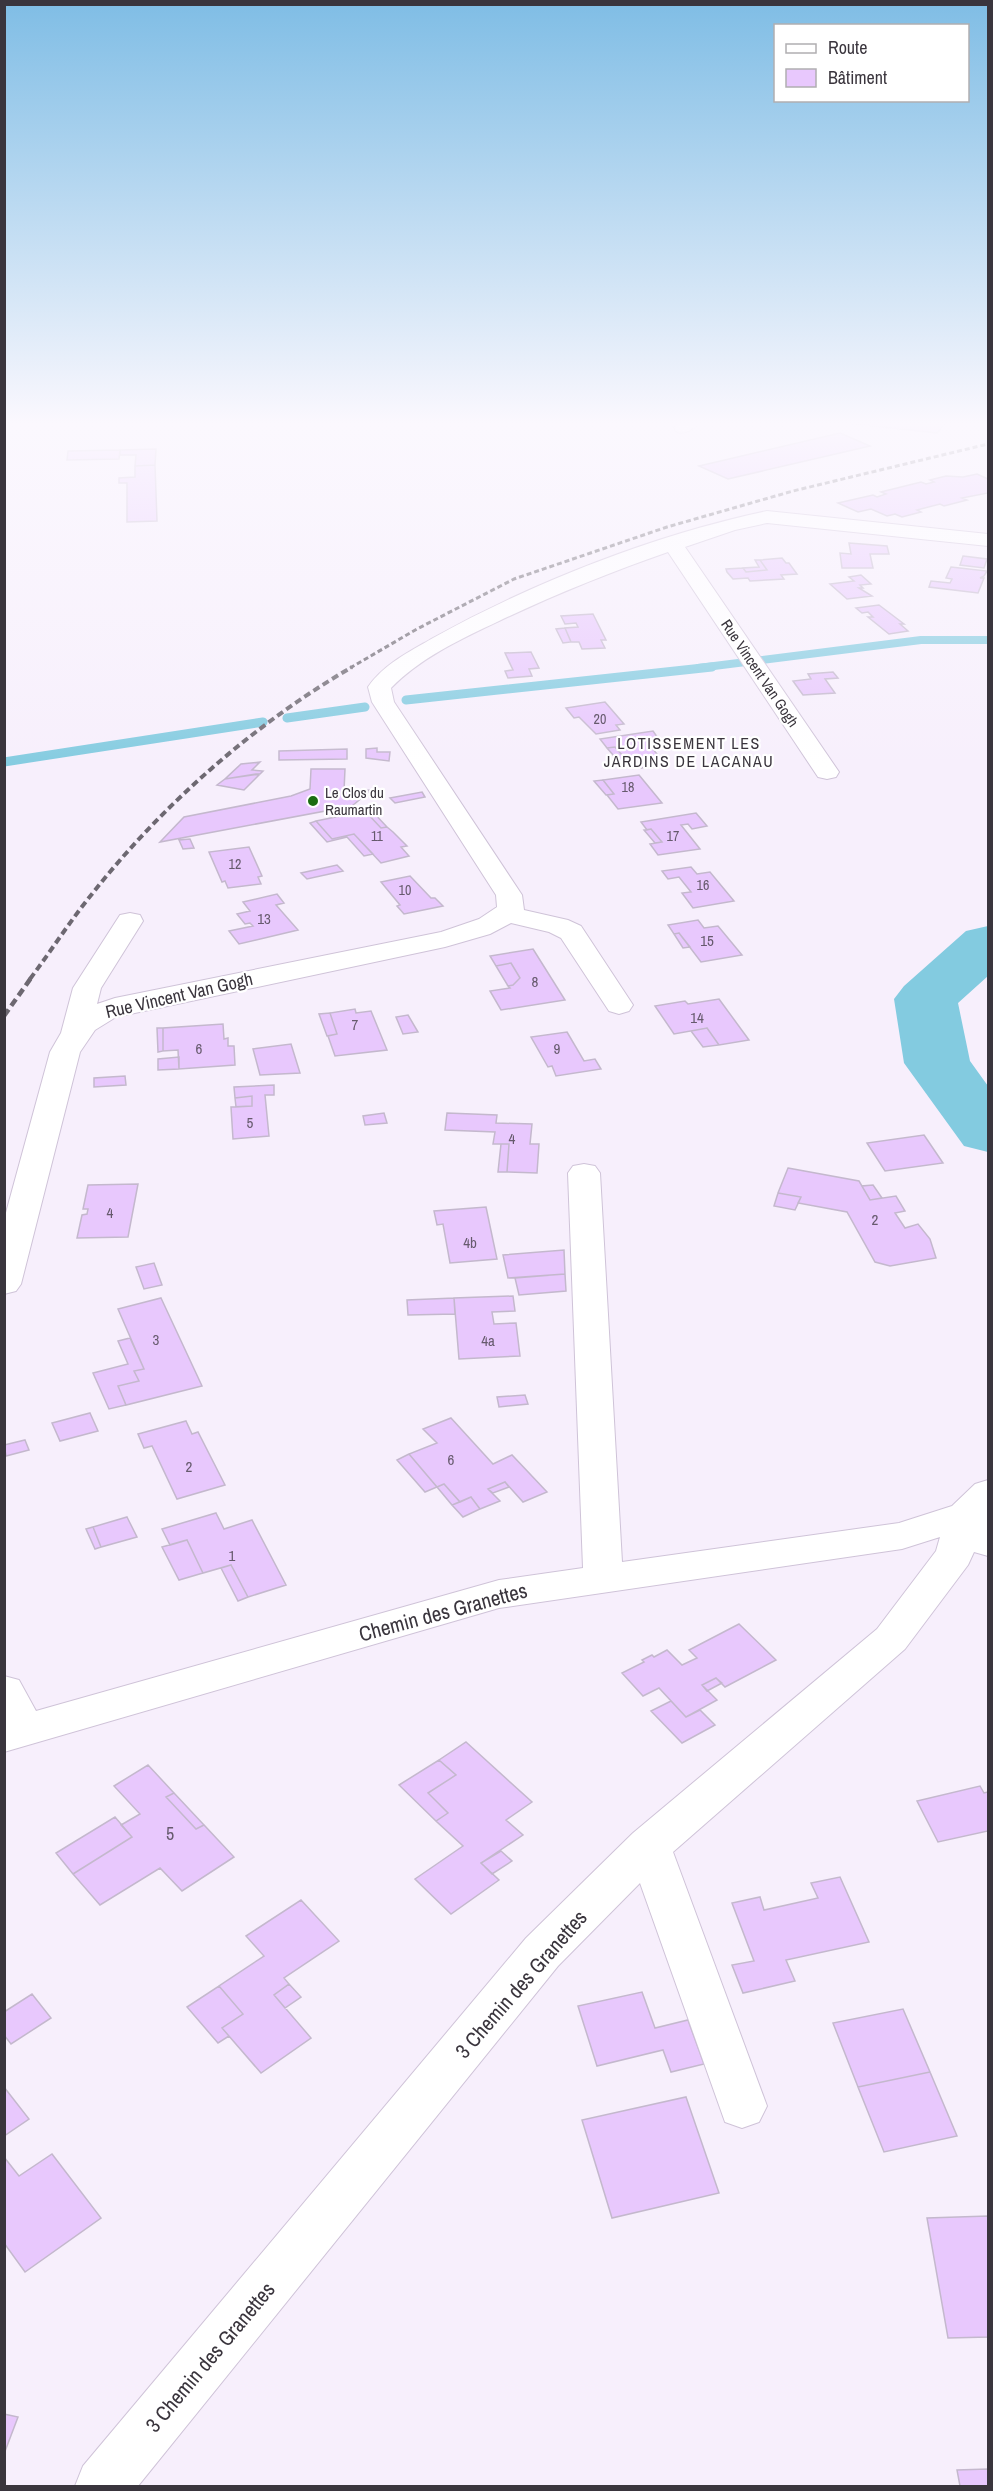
<svg xmlns="http://www.w3.org/2000/svg" width="993" height="2491" font-family="'Archivo Narrow',sans-serif">
<rect width="100%" height="100%" fill="#f7effc"/>
<g fill="none" stroke-linecap="round" stroke-linejoin="round">
<path stroke="#83cbe0" stroke-width="8" d="M698,668L921,640H988"/>
<path stroke="#83cbe0" stroke-width="9" d="M406,700L712,667
M287,718L365,707
M4,762L263,722"/>
<path fill="#83cbe0" fill-rule="evenodd" d="M988,926V976L958,1003L970,1061L988,1086V1152L964,1146L904,1063L894,999L904,986L966,931Z"/>
</g>
<path fill="#e8c8fd" stroke="#c4b8cd" stroke-width="1.5" d="M828,421H947L937,433Z
M840,433L870,446L728,479L699,466Z
M156,449L155,465L135,466L136,455H120V450Z
M120,450L119,459L67,460L68,451Z
M155,465L157,521L127,522V483H119V478L135,477V466Z
M977,474L988,479V493L962,498L967,500L944,506L940,504L917,510L921,512L902,517L895,514L887,516L871,509L858,512L838,503L873,495L877,497L886,494L881,492L921,482L926,484L934,482L930,480L946,476L963,477Z
M849,543L887,546L889,554H870L873,568H842L840,553L851,554Z
M963,556L987,559L984,568L960,565Z
M782,558L786,563H789L797,574L781,575L784,579L750,581L748,578L733,579L727,572L726,569L743,568L746,572L767,570L760,560Z
M755,560H760L767,570L746,572L743,568L759,567Z
M951,567L987,571L984,576L980,578H984L978,593L929,587L931,581L950,583L952,579L946,578Z
M861,575L871,584L860,585L863,588H859L872,596L847,599L830,584L854,581L849,577Z
M879,605L904,624H900L908,631L889,634L868,617H873L868,612L862,613L856,608Z
M593,614L606,640H601L605,648L582,649L579,642H571L565,628L578,627L576,623L565,624L561,616Z
M565,628L571,642L563,643L556,629Z
M531,652L539,668L529,669L532,676L508,678L505,671L513,670L505,653Z
M833,672L838,678L825,679L835,693L803,695L793,681L811,679L808,674Z
M605,702L624,724L616,725L620,730L596,734L579,717L574,718L566,708Z
M653,731L660,741L647,742L666,765L641,768L636,762L629,763L615,747L607,748L600,739Z
M615,747L629,763L621,764L607,748Z
M377,748V752H390L389,761L366,758V749Z
M347,749V759L279,760V751Z
M260,762L252,770L263,771L260,774L225,779L241,764Z
M311,769H345L344,791L371,790L352,806L160,842L184,817L291,796L310,789Z
M256,774H260L244,790L217,785L225,779Z
M639,775L662,803L618,809L607,795L614,794L603,780Z
M603,780L614,794L606,795L594,781Z
M422,792L425,797L395,803L390,798Z
M371,810L387,827L381,828L365,811Z
M365,811L381,828L387,827L393,832L407,846L401,847L409,856L381,863L354,834L332,839L316,821Z
M696,813L707,826L692,829L688,824L681,825L700,849L658,855L650,844L662,842L651,829L647,830L641,822Z
M316,821L332,839L354,834L373,854L364,856L347,837L327,842L310,823Z
M651,829L662,842L655,843L644,830Z
M190,839L194,848L183,849L179,840Z
M249,847L262,876L258,877L261,884L228,888L225,881L222,882L209,852Z
M337,865L343,871L307,879L301,873Z
M691,867L697,874L710,872L734,901L693,908L682,893L691,892L679,877L668,879L662,871Z
M410,876L431,898H435L443,906L404,914L397,906L400,905L381,882Z
M277,894L284,903L276,905L298,930L239,944L229,931L253,926L250,923L245,924L237,914L250,911L243,902Z
M698,920L704,928L718,926L742,955L701,962L679,933L674,934L668,925Z
M679,933L690,947L683,948L674,934Z
M533,949L565,1000L501,1010L490,991L510,988L508,986L513,985L520,978L511,963L496,966L490,956Z
M511,963L520,978L513,985L508,986L496,966Z
M719,999L749,1040L719,1045L707,1028L674,1034L655,1006L685,1001L688,1004Z
M355,1009L356,1013L371,1011L387,1050L335,1056L328,1036L337,1034L330,1013Z
M330,1013L337,1034L327,1036L319,1014Z
M408,1015L418,1032L403,1034L396,1017Z
M223,1024L224,1039L228,1038V1046H234L235,1065L179,1069L178,1050L163,1051V1028Z
M157,1028H163V1051L158,1052Z
M707,1028L719,1045L703,1047L691,1031Z
M567,1032L584,1061L595,1059L601,1069L556,1076L552,1066L548,1067L531,1037Z
M291,1044L300,1073L260,1075L253,1049Z
M179,1057V1069L158,1070V1059Z
M125,1076L126,1085L94,1087V1078Z
M274,1085V1095H265L269,1136L233,1139L231,1107L252,1106V1096L235,1098L234,1087Z
M252,1096V1106L236,1107L235,1098Z
M384,1113L387,1123L365,1125L363,1116Z
M447,1113L497,1115L496,1123L532,1124L530,1144H539L537,1173L507,1172L509,1144H493L495,1132L445,1130Z
M924,1135L943,1163L885,1171L867,1143Z
M501,1144H509L507,1172H498Z
M788,1168L859,1181L870,1200L896,1196L905,1211L895,1213L905,1228L918,1224L930,1239L936,1258L890,1266L875,1262L847,1212L798,1203L801,1197L778,1193Z
M138,1184L128,1237L77,1238L82,1215L87,1214L88,1209H83L88,1185Z
M873,1185L882,1198L870,1200L862,1186Z
M778,1193L801,1197L795,1210L774,1206Z
M486,1207L497,1259L450,1263L443,1224L437,1225L434,1211Z
M564,1250L565,1274L508,1278L503,1255Z
M154,1263L162,1285L144,1289L136,1267Z
M565,1274L566,1291L519,1295L515,1278Z
M513,1296L515,1311L492,1312L494,1324L516,1323L520,1356L459,1359L454,1298Z
M161,1298L202,1386L126,1405L118,1386L139,1381L134,1371L144,1369L118,1309Z
M454,1298L455,1314L408,1315L407,1300Z
M130,1338L144,1369L134,1371L139,1381L118,1386L126,1405L109,1409L93,1373L128,1364L118,1341Z
M525,1395L528,1404L499,1407L497,1397Z
M90,1413L98,1431L60,1441L52,1423Z
M451,1418L493,1464L512,1455L547,1492L523,1502L505,1482L488,1489L500,1501L480,1509L471,1497L460,1502L444,1484L437,1487L409,1454L437,1443L423,1429Z
M186,1421L192,1434L198,1432L225,1485L177,1499L152,1446L144,1448L138,1434Z
M25,1440L29,1450L6,1456L4,1445Z
M409,1454L437,1487L425,1492L397,1460Z
M505,1482L509,1487L493,1493L488,1489Z
M444,1484L460,1502L452,1505L437,1487Z
M471,1497L480,1509L463,1517L452,1505Z
M216,1513L224,1529L252,1520L286,1585L248,1597L231,1565L203,1573L187,1540L170,1545L162,1529Z
M127,1517L137,1537L101,1547L93,1527Z
M93,1527L101,1547L95,1549L86,1529Z
M187,1540L203,1573L179,1580L162,1547Z
M231,1565L248,1597L238,1601L221,1568Z
M739,1624L776,1660L725,1687L716,1678L702,1685L717,1700L686,1717L659,1688L643,1696L622,1673L644,1662L642,1660L652,1655L654,1657L667,1650L682,1665L697,1658L689,1650Z
M716,1678L722,1683L707,1691L702,1685Z
M671,1701L686,1717L700,1710L715,1725L682,1743L651,1711Z
M466,1742L532,1802L506,1820L523,1835L481,1863L499,1880L451,1914L415,1879L463,1846L436,1821L448,1813L428,1793L456,1775L439,1760Z
M439,1760L456,1775L428,1793L448,1813L436,1821L399,1785Z
M148,1765L174,1793L166,1797L196,1829L204,1825L234,1857L182,1891L160,1868L100,1905L73,1874L132,1837L121,1825L140,1814L114,1786Z
M980,1786L984,1793L988,1792V1831L938,1842L917,1801Z
M174,1793L204,1825L196,1829L166,1797Z
M115,1817L132,1837L73,1874L56,1853Z
M501,1851L512,1861L492,1874L481,1863Z
M840,1877L869,1942L786,1960L795,1981L743,1993L732,1965L754,1961L732,1903L760,1897L764,1910L818,1898L811,1883Z
M301,1900L339,1941L284,1978L289,1984L274,1995L311,2038L261,2073L222,2028L243,2014L219,1986L264,1956L246,1936Z
M289,1984L301,1997L285,2008L274,1995Z
M219,1986L243,2014L222,2028L229,2036L218,2043L187,2007Z
M642,1992L655,2028L688,2020L704,2064L671,2072L663,2050L597,2066L578,2006Z
M32,1994L51,2018L11,2044L4,2035V2012Z
M903,2009L930,2072L858,2087L833,2023Z
M930,2072L957,2136L884,2152L858,2087Z
M4,2087L29,2119L4,2136Z
M686,2097L719,2193L612,2218L582,2120Z
M52,2154L101,2218L25,2272L4,2243V2157L19,2176Z
M988,2216V2337L948,2338L927,2218Z
M4,2414L18,2417L4,2454Z
M988,2469V2486H960L957,2470Z"/>
<g fill="none" stroke-linecap="round" stroke-linejoin="round">
<defs>
<path id="minor" d="M680,421H699C693,430 687,434 677,432L674,428Z
M767,511L988,534V546L767,523L735,530L685,547L839,772L836,777L827,779L818,777L668,552C610,572 554,595 499,621C461,639 420,658 391,688L394,702L522,895L524,910L568,920L581,926L633,1005L629,1011L619,1014L609,1011L561,938L549,932L511,923L490,934L445,947L116,1017L95,1030L80,1052L21,1284L16,1291L4,1294V1220L50,1052L61,1033L73,988L120,915L130,913L140,915L143,921L101,988L97,1004L115,998L441,932L479,919L497,907L496,895L372,702L368,687C384,664 409,652 433,638C534,582 654,535 767,511Z
M584,1164L595,1166L600,1173L622,1562L899,1523L952,1506L975,1484L988,1480V1556L974,1552L968,1565L905,1649L673,1852L767,2106L759,2122L742,2128L725,2122L640,1883L558,1966L138,2486H75L83,2466L526,1938L633,1833L877,1629L936,1551L940,1537L902,1549L499,1608L4,1752V1676L19,1680L36,1711L499,1580L583,1568L568,1173L573,1166Z"/>
</defs>
<use href="#minor" stroke="#cfc3d8" stroke-width="2"/>
<use href="#minor" fill="#fff" fill-rule="evenodd"/>
<path stroke="#6d6871" stroke-width="3" stroke-dasharray="5 3" stroke-linecap="butt" d="M350,668L417,629L514,579L667,527L793,491L988,444"/>
<path stroke="#6d6871" stroke-width="4" stroke-dasharray="7 4" stroke-linecap="butt" d="M30,979C51,951 70,921 92,894C162,805 254,724 352,667"/>
<path stroke="#6d6871" stroke-width="4.5" stroke-dasharray="8 4.5" stroke-linecap="butt" d="M4,1016L31,978"/>
</g>
<linearGradient id="sky" x2="0" y2="1"><stop stop-color="#7fbde5"/><stop offset="0.55" stop-color="#fbf8fe"/><stop offset="1" stop-color="#fbf8fe" stop-opacity="0"/></linearGradient>
<rect width="993" height="770" fill="url(#sky)"/>
<circle fill="#1c6d12" stroke="#fff" stroke-width="2" cx="313" cy="801" r="6"/>
<g text-anchor="middle" dominant-baseline="central" stroke-width="4.5" stroke-linejoin="round" paint-order="stroke">
<g font-size="14" fill="#665a6d">
<text x="600" y="719">20</text>
<text x="628" y="787">18</text>
<text x="377" y="836">11</text>
<text x="673" y="836">17</text>
<text x="235" y="864">12</text>
<text x="703" y="885">16</text>
<text x="405" y="890">10</text>
</g>
<g font-size="15" fill="#3a353d" stroke="#fff">
<text transform="translate(760 673) rotate(56)">Rue Vincent Van Gogh</text>
</g>
<g font-size="15" fill="#3a353d" stroke="#fff" text-anchor="start">
<text x="325" y="792">Le Clos du<tspan x="325" dy="17">Raumartin</tspan></text>
</g>
<g font-size="15" fill="#665a6d">
<text x="264" y="918">13</text>
<text x="707" y="940">15</text>
<text x="535" y="981">8</text>
<text x="697" y="1017">14</text>
<text x="355" y="1024">7</text>
<text x="199" y="1048">6</text>
<text x="557" y="1048">9</text>
<text x="250" y="1122">5</text>
<text x="512" y="1138">4</text>
<text x="110" y="1212">4</text>
<text x="875" y="1219">2</text>
<text x="470" y="1242">4b</text>
<text x="156" y="1339">3</text>
<text x="488" y="1340">4a</text>
<text x="451" y="1459">6</text>
<text x="189" y="1466">2</text>
<text x="232" y="1555">1</text>
</g>
<g font-size="16" letter-spacing="1.5" fill="#3a353d" stroke="#fff">
<text x="689" y="743">LOTISSEMENT LES<tspan x="689" dy="18">JARDINS DE LACANAU</tspan></text>
</g>
<g font-size="18" fill="#3a353d" stroke="#fff">
<text transform="translate(179 995) rotate(-13)">Rue Vincent Van Gogh</text>
</g>
<g font-size="18" fill="#665a6d">
<text x="170" y="1833">5</text>
</g>
<g font-size="21" fill="#3a353d" stroke="#fff">
<text transform="translate(443 1612) rotate(-15)">Chemin des Granettes</text>
<text transform="translate(521 1984) rotate(-49)">3 Chemin des Granettes</text>
<text transform="translate(210 2357) rotate(-50)">3 Chemin des Granettes</text>
</g>
</g>
<rect width="993" height="2491" fill="none" stroke="#3a353d" stroke-width="12"/>
<rect x="774" y="24" width="195" height="78" fill="#ffffff" stroke="#b0aeb1" stroke-width="1.5"/>
<rect x="786" y="44" width="30" height="9" fill="#ffffff" stroke="#b0aeb1" stroke-width="1.5"/>
<text x="828" y="54" font-size="18" fill="#3a353d">Route</text>
<rect x="786" y="69" width="30" height="18" fill="#e8c8fd" stroke="#b0aeb1" stroke-width="1.5"/>
<text x="828" y="84" font-size="18" fill="#3a353d">Bâtiment</text>
</svg>
